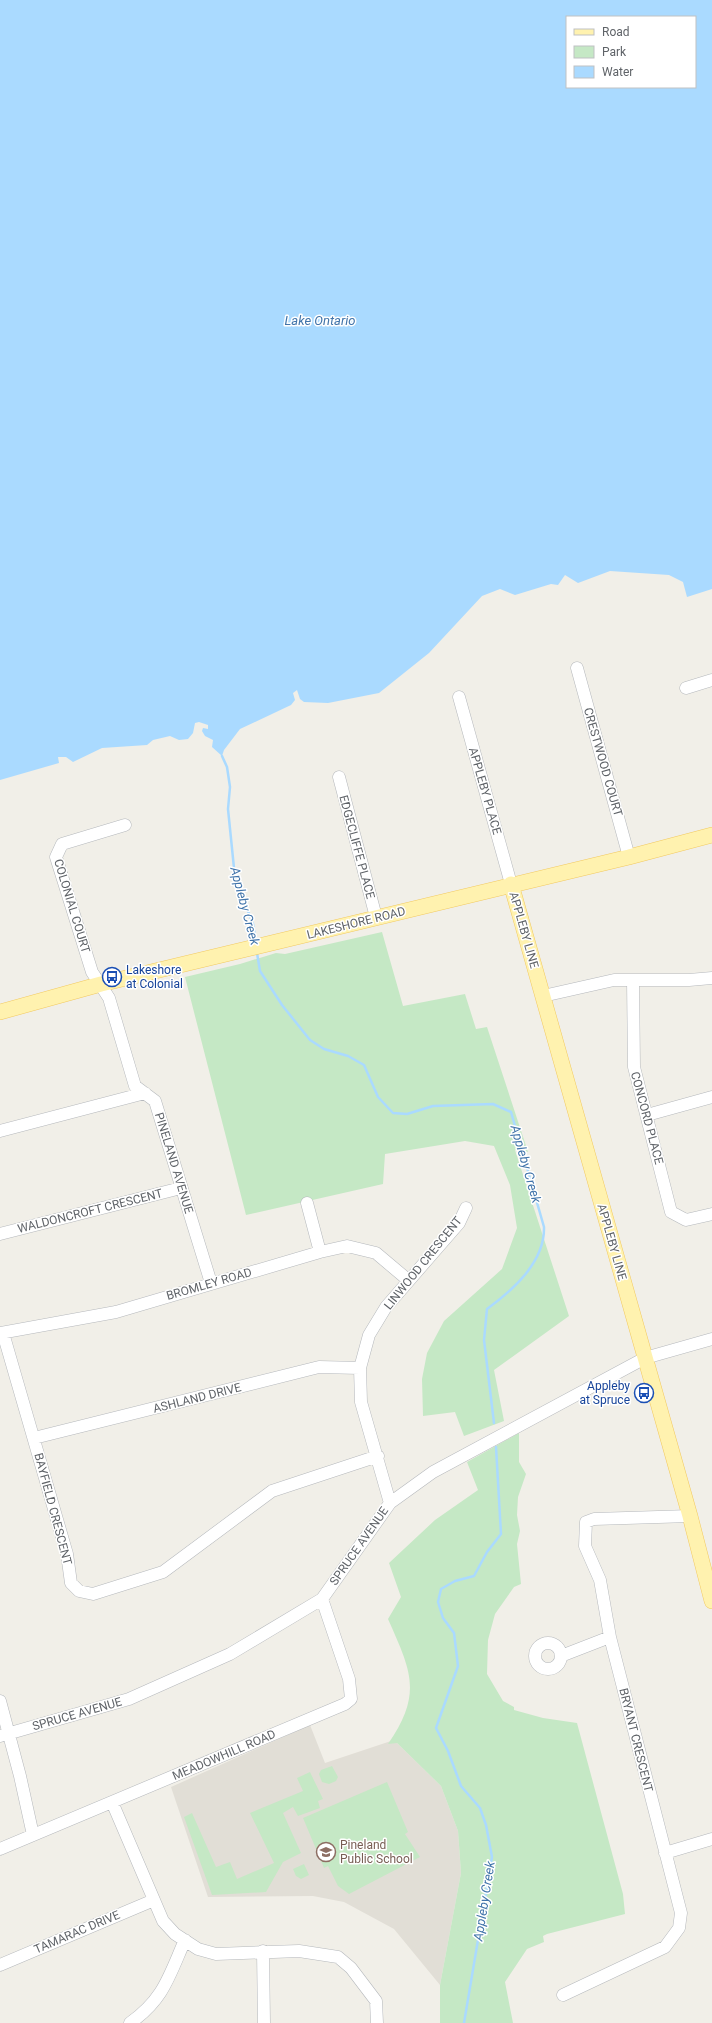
<svg xmlns="http://www.w3.org/2000/svg" width="712" height="2023" font-family="Roboto,sans-serif">
<rect width="100%" height="100%" fill="#f1efe8"/>
<path fill="#e1ded6" d="M310,1725L325,1763L394,1740L441,1786L458,1831L461,1873L440,1985L394,1929L344,1902L313,1896L208,1897L171,1787Z"/>
<path fill="#c5e8c5" d="M382,932L403,1006L465,994L476,1029L487,1027L528,1152L515,1150L569,1316L494,1370L504,1421L464,1436L455,1412L423,1416L422,1379L427,1353L444,1321L502,1269L517,1228L510,1185L494,1146L465,1141L385,1154L383,1184L246,1215L185,977L240,964L276,953L285,954Z
M519,1433V1462L526,1474L518,1497L517,1515L520,1531L517,1544L521,1584L514,1587L495,1614L488,1640L487,1674L503,1701L514,1707V1710L543,1718L577,1723L623,1894L625,1914L547,1934L543,1936L544,1942L527,1949L505,1982L513,2023H440V1985L461,1873L458,1831L441,1786L397,1743L388,1744C423,1693 411,1671 388,1619L401,1597L389,1563L435,1520L478,1490L467,1462Z
M332,1766L338,1777L336,1781L329,1784L322,1782L319,1774L321,1770Z
M310,1772L323,1799L318,1801L320,1808L298,1816L293,1807L283,1813L301,1853L283,1862L266,1892L212,1895L184,1817L192,1813L216,1867L230,1862L237,1879L274,1863L250,1813L303,1791L297,1778Z
M387,1782L408,1832L405,1834L420,1857L349,1894L338,1886L328,1866L324,1868L303,1818Z
M304,1864L309,1875L301,1879L296,1876L293,1869Z"/>
<path fill="#aadaff" fill-rule="evenodd" d="M0,0H712V589L687,597L683,582L669,575L610,571L578,583L565,575L558,585L551,584L515,595L500,589L482,596L429,653L379,693L328,703L304,702L300,699L297,690L293,693L295,700L291,705L240,729L224,750L222,756L212,747L213,740L205,736L202,731L203,728L208,729V725L199,722L195,723L193,733L188,739L179,740L170,736L153,740L147,745L102,748L73,762L66,757H58L59,763L0,780ZM567,17H695V87H567Z"/>
<g fill="none" stroke-linecap="round" stroke-linejoin="round">
<path stroke="#aadaff" stroke-width="2.5" d="M222,756L227,767L230,787L228,809L235,878L253,924L256,942
M257,953L260,971L282,1005L310,1040L324,1049L348,1056L364,1065L378,1097L393,1113L407,1114L433,1106L493,1104L511,1112L544,1227C545,1262 513,1290 487,1309L484,1340L494,1423
M464,2023L492,1857L486,1825L480,1808L461,1786L448,1751L436,1728L458,1666L454,1633L443,1618L438,1602L441,1589L455,1581L474,1576L487,1552L501,1534L496,1447"/>
<defs>
<path id="minor" d="M577,668L629,857
M686,688L712,680
M459,697L511,884
M339,777L376,917
M125,825L62,844L56,857L92,972L109,998L135,1086L155,1101L211,1283
M633,980L634,1067L671,1212L686,1220L712,1214
M543,996L614,980H689L712,978
M647,1115L712,1097
M0,1131L145,1093
M307,1203L320,1252
M0,1234L181,1188
M0,1333L116,1312L320,1252L347,1246L376,1253L408,1280
M3,1333L67,1554L71,1583L79,1591L93,1594L163,1572L272,1491L378,1456
M34,1438L319,1367L360,1368
M390,1503L361,1402L360,1368L369,1335L386,1307L459,1223L466,1208
M535 1656a13 13 0 1 1 26 0a13 13 0 1 1-26 0Z
M561,1656L610,1637
M0,1701L20,1776L33,1835
M0,1736L129,1699L230,1654L322,1599L390,1503L433,1472L645,1358L712,1339
M112,1802L163,1921L175,1934L198,1949L216,1954L299,1951L338,1957L351,1968L376,2001L377,2023
M0,1849L345,1704L351,1699L349,1679L322,1599
M665,1853L712,1839
M263,1951L264,2023
M0,1965L154,1900
M563,1995L665,1947L679,1928L681,1913L610,1637L600,1580L585,1546L586,1522L594,1519L690,1516
M130,2023C164,1999 169,1976 185,1940"/>
<path id="major" d="M511,884L690,1516L712,1601
M0,1012L101,984L629,857L712,835"/>
</defs>
<use href="#minor" stroke="#b5b8bc" stroke-width="13"/>
<use href="#major" stroke="#f2c960" stroke-width="16"/>
<use href="#minor" stroke="#fff" stroke-width="12"/>
<use href="#major" stroke="#fff2af" stroke-width="15"/>
</g>
<defs>
<symbol id="bus-ring" viewBox="-11 -11 22 22"><circle r="9.5" fill="#fff" stroke="#1a4fb4" stroke-width="1.5"/><path d="M-5-6H5V4H4V6H2V4H-2V6H-4V4H-5ZM-3.5-4V0h7V-4ZM-3.5 1.2v1.5H-2V1.2ZM2 1.2v1.5H3.5V1.2Z" fill="#1a4fb4"/></symbol>
<symbol id="school-ring" viewBox="-11 -11 22 22"><circle r="9.5" fill="#fff" stroke="#8d6e63" stroke-width="1.5"/><path d="M0-5L7-2L0 1L-7-2ZM-4 1L0 2.5L4 1V4Q0 6-4 4Z" fill="#8d6e63"/></symbol>
</defs>
<g fill-rule="evenodd">
<use href="#bus-ring" x="101" y="966" width="22" height="22"/>
<use href="#bus-ring" x="633" y="1382" width="22" height="22"/>
<use href="#school-ring" x="315" y="1841" width="22" height="22"/>
</g>
<g text-anchor="middle" dominant-baseline="central" stroke-width="3" stroke-linejoin="round" paint-order="stroke">
<g font-size="12" fill="#5f6368" stroke="#fff">
<text transform="translate(603 762) rotate(74)">CRESTWOOD COURT</text>
<text transform="translate(485 791) rotate(74)">APPLEBY PLACE</text>
<text transform="translate(357 847) rotate(75)">EDGECLIFFE PLACE</text>
<text transform="translate(72 906) rotate(73)">COLONIAL COURT</text>
<text transform="translate(356 923) rotate(-14)">LAKESHORE ROAD</text>
<text transform="translate(524 930) rotate(74)">APPLEBY LINE</text>
<text transform="translate(647 1118) rotate(75)">CONCORD PLACE</text>
<text transform="translate(174 1163) rotate(73)">PINELAND AVENUE</text>
<text transform="translate(90 1211) rotate(-14)">WALDONCROFT CRESCENT</text>
<text transform="translate(612 1242) rotate(74)">APPLEBY LINE</text>
<text transform="translate(423 1263) rotate(-51)">LINWOOD CRESCENT</text>
<text transform="translate(209 1284) rotate(-16)">BROMLEY ROAD</text>
<text transform="translate(197 1398) rotate(-14)">ASHLAND DRIVE</text>
<text transform="translate(53 1509) rotate(75)">BAYFIELD CRESCENT</text>
<text transform="translate(359 1546) rotate(-55)">SPRUCE AVENUE</text>
<text transform="translate(77 1714) rotate(-16)">SPRUCE AVENUE</text>
<text transform="translate(636 1740) rotate(76)">BRYANT CRESCENT</text>
<text transform="translate(224 1755) rotate(-23)">MEADOWHILL ROAD</text>
<text transform="translate(77 1932) rotate(-23)">TAMARAC DRIVE</text>
</g>
<g font-size="12" fill="#164399" stroke="#fff" text-anchor="start">
<text x="126" y="970">Lakeshore<tspan x="126" dy="14">at Colonial</tspan></text>
<text x="630" y="1386" text-anchor="end">Appleby<tspan x="630" dy="14">at Spruce</tspan></text>
</g>
<g font-size="12" fill="#785e54" stroke="#fff" text-anchor="start">
<text x="340" y="1845">Pineland<tspan x="340" dy="14">Public School</tspan></text>
</g>
<g font-size="13" font-style="italic" fill="#4174aa" stroke="#fff">
<text x="320" y="320">Lake Ontario</text>
<text transform="translate(245 906) rotate(75)">Appleby Creek</text>
<text transform="translate(526 1164) rotate(74)">Appleby Creek</text>
<text transform="translate(484 1901) rotate(-81)">Appleby Creek</text>
</g>
</g>
<rect x="566" y="16" width="130" height="72" fill="#ffffff" stroke="#bfc1c3"/>
<rect x="574" y="29" width="20" height="6" fill="#fff2af" stroke="#bfc1c3"/>
<text x="602" y="36" font-size="12" fill="#5f6368">Road</text>
<rect x="574" y="46" width="20" height="12" fill="#c5e8c5" stroke="#bfc1c3"/>
<text x="602" y="56" font-size="12" fill="#5f6368">Park</text>
<rect x="574" y="66" width="20" height="12" fill="#aadaff" stroke="#bfc1c3"/>
<text x="602" y="76" font-size="12" fill="#5f6368">Water</text>
</svg>
